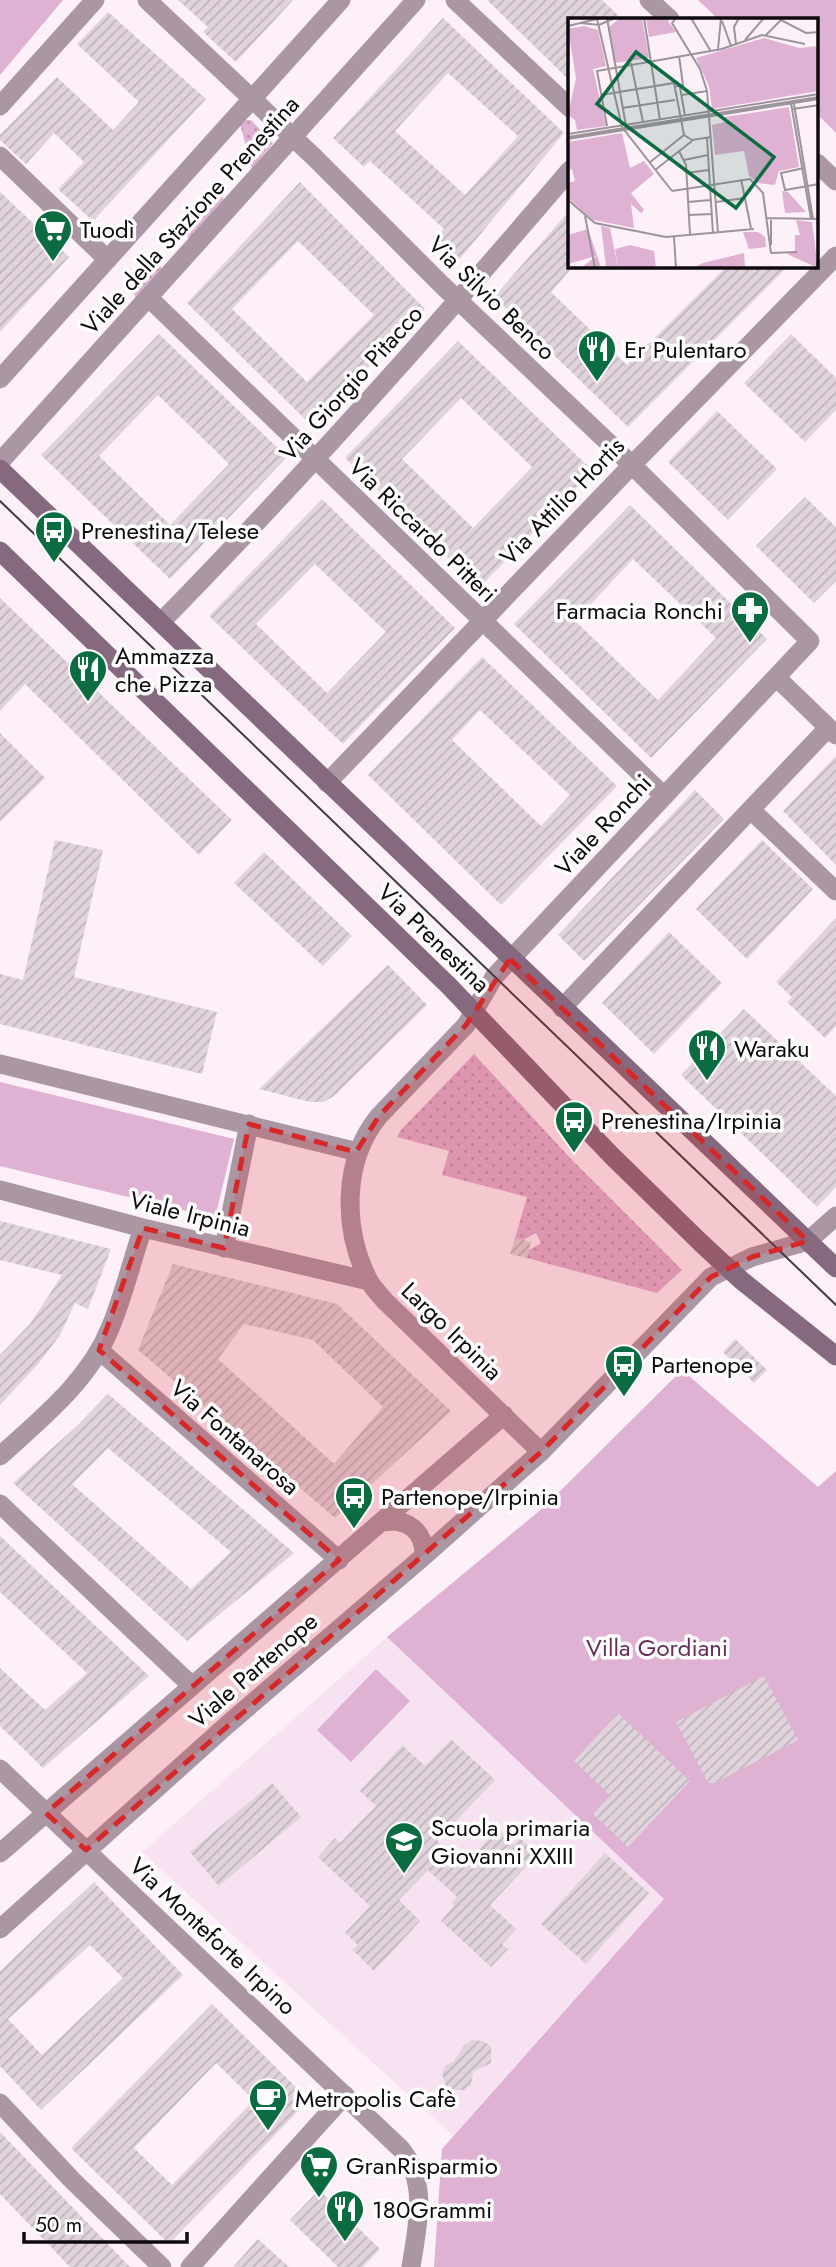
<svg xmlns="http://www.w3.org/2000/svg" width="836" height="2267" font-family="Jost,sans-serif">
<defs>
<pattern id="grass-dots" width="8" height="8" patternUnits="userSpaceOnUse" patternTransform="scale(1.75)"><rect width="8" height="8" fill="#dfb1d2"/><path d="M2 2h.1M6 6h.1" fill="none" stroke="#be97b3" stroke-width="1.8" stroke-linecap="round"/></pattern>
<pattern id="building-hatch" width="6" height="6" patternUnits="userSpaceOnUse" patternTransform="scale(1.75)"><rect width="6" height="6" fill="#e0d3dc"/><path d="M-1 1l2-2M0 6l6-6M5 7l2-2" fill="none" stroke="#bfb4bc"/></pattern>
</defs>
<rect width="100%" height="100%" fill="#fdf0f9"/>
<path fill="#f6e2f0" d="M387,1637L664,1899L453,2136L142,1852Z"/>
<path fill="url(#grass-dots)" d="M246,120H251L273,143L252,169L240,124Z
M218,194L224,199L190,238H188L186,229Z
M156,253L162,270L136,300L130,278L152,254Z
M474,1054L570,1158L682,1270L657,1293L527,1258L529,1250L541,1243L536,1233L523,1240L515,1238L527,1197L442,1175L449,1151L397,1137L400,1131Z"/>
<path fill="#dfb1d2" d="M0,0H63L0,75Z
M698,0H836V133L817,114V19H718Z
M0,1082L234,1139L215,1218L0,1166Z
M682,1370L818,1487L836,1471V2267H434L442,2149L664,1899L387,1637L544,1507Z
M376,1669L410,1701L351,1762L317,1730Z"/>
<path fill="url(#building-hatch)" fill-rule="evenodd" d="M178,0H293L236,62L203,32L208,27Z
M487,0H602L622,19H570V81Z
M108,12L206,99L93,221L58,189L84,162L54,133L26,164L0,140V135L57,77L113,130L139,102L77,44Z
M443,18L564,133L459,260L436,238L444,229L370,161L364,167L333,138ZM448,73L518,136L465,195L395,131Z
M300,182L425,309L311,425L187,303ZM298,241L374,315L307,382L232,309Z
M0,192L69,257L0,332Z
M570,210V270L551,292L627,365L727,266H788L628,427L494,297Z
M159,334L287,457L170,579L41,455ZM158,395L229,464L170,525L99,456Z
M791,334L836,378V410L805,442L744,383Z
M458,341L593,471L479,588L345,458ZM461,398L532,467L473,528L402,459Z
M717,411L777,469L728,520L668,462Z
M805,497L836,527V581L814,603L756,546Z
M322,499L455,628L343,744L209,616ZM315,564L386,632L327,693L256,624Z
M630,505L767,639L651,758L514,624ZM633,559L716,638L658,700L575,621Z
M0,598L232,820L199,855L25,684L0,711Z
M482,657L617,786L501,905L368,775ZM480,710L570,795L541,826L452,740Z
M0,733L45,778L0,822Z
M836,756V865L783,811Z
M695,790L724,819L584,961L558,935Z
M55,840L103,850L74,977L217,1012L202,1074L0,1024V974L23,980Z
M762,840L813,889L747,959L696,909Z
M264,852L352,936L323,966L234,883Z
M836,918V1026L825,1038L787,1002L792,997L776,982Z
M669,932L722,983L654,1054L602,1003Z
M388,965L427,1005L334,1096L324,1102H310L259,1089Z
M744,1009L836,1096V1187L817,1207L681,1075Z
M0,1221L111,1249L88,1309L75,1303L60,1335L39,1363L0,1405V1355L30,1324L62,1275L0,1260Z
M515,1238L531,1242L527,1258L510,1254Z
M173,1264L337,1304L451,1411L335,1518L138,1350ZM244,1324L313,1340L383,1407L334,1464L218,1359Z
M735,1339L767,1370L754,1383L723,1352Z
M108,1394L294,1553L187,1641L13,1483L76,1427ZM108,1448L231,1552L191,1589L72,1484Z
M0,1536L149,1676L43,1768L0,1726V1668L45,1710L87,1673L0,1592Z
M764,1676L798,1740L715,1783H708L676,1722Z
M618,1713L690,1781L628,1847L593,1814L610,1795L574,1761Z
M451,1739L495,1780L437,1841L463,1866L498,1829L514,1844L520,1838L537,1855L490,1905L516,1929L502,1944L508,1949L491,1967L441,1921L454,1906L452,1902L457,1897L428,1870L399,1900L420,1921L374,1971L353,1950L358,1945L345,1933L370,1906L318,1857L335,1838L340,1843L376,1806L360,1791L402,1745L425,1766Z
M272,1783L301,1817L219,1886L190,1852Z
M605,1853L649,1893L586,1964L541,1924Z
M94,1882L183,1975L41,2110L0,2066V1971ZM90,1945L123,1978L42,2055L8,2019Z
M212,2004L309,2100L169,2244L71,2148ZM216,2063L254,2100L172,2185L134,2148Z
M472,2040L483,2041L491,2046V2063L473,2072L471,2085L464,2090H454L446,2086L442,2074L445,2066L454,2061L464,2046Z
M0,2132L130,2267H70L0,2194Z
M319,2190L380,2249L363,2267H338L290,2220Z
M258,2239L289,2267H233Z"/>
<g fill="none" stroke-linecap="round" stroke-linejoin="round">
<path stroke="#ab96a4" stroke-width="19" d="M147,0L314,157L442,285L632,465L810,641L494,977L466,1025L379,1116C342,1161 343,1229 368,1279C372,1287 379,1294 385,1301L541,1452
M455,0L570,108
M0,106L95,0
M0,156L107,259
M149,298L664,796
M0,379L341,0
M0,462L416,0
M161,622C303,477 438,325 570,170
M776,677L836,735
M327,783L632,465L836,256
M751,810L836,891
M562,1008L828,728
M0,1064L358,1152
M0,1190L143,1228L369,1281
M224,1248L249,1124
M99,1350L339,1560
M0,1456C42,1418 90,1380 111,1326C124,1294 132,1260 143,1228
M0,1504L192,1686
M384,1522C408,1518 425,1532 424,1556
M0,1769L401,2149C429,2183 417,2227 411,2267
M0,1853L504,1415
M0,1929L227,1725L424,1556L541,1452L711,1277L752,1257L808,1241L836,1216
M0,2103L72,2180L162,2267
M190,2267L345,2095"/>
<path stroke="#ab96a4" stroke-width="19" d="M649,0L670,19
M817,163L836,181"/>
<path stroke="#86697e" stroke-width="19" d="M0,469L836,1268
M0,551L449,986L612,1156L701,1243L741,1280L836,1356"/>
<path stroke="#413b3f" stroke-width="2" d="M0,501L836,1305"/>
</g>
<path fill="#d62828" fill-opacity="0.2" stroke="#d62828" stroke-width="5" stroke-dasharray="14 9" stroke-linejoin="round" d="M510,959L808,1241L752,1257L711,1277L541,1452L86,1850L46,1813L339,1560L99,1350L143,1228L224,1248L249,1124L356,1152L379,1116L466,1025Z"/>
<defs>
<symbol id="supermarket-pin" viewBox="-11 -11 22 30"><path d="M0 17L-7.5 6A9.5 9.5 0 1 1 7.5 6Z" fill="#0c6c41" stroke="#fff"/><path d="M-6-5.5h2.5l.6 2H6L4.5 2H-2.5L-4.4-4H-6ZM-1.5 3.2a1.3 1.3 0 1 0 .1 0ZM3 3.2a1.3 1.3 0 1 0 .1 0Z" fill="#fff"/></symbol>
<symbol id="restaurant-pin" viewBox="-11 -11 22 30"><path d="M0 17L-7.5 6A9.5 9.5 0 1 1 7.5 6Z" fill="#0c6c41" stroke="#fff"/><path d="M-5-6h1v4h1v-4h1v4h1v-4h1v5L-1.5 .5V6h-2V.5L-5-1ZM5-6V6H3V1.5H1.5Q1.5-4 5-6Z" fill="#fff"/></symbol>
<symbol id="bus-pin" viewBox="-11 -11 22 30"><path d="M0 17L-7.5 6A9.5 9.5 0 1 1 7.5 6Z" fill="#0c6c41" stroke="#fff"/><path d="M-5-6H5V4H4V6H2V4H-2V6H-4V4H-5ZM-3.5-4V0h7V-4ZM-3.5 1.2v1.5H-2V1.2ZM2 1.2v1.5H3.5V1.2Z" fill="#fff"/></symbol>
<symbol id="pharmacy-pin" viewBox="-11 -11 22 30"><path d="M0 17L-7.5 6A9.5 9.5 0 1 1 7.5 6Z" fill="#0c6c41" stroke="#fff"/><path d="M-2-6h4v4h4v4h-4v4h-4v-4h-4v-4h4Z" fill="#fff"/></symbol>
<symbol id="school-pin" viewBox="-11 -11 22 30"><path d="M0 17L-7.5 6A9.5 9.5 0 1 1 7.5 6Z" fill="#0c6c41" stroke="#fff"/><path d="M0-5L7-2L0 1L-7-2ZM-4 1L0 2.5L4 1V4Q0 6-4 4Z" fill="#fff"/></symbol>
<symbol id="cafe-pin" viewBox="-11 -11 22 30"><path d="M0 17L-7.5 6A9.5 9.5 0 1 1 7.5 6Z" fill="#0c6c41" stroke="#fff"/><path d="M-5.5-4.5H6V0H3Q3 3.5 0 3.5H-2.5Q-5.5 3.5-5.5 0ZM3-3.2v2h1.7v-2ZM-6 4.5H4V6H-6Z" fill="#fff"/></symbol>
</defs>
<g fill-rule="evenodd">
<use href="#supermarket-pin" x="31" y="207" width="44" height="60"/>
<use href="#restaurant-pin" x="575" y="327" width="44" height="60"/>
<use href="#bus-pin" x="32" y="508" width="44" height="60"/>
<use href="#pharmacy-pin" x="728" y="588" width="44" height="60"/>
<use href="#restaurant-pin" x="66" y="647" width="44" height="60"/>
<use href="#restaurant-pin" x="685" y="1026" width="44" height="60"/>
<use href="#bus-pin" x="552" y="1098" width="44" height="60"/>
<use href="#bus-pin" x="602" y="1342" width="44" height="60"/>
<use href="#bus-pin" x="332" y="1474" width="44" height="60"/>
<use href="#school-pin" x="382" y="1819" width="44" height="60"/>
<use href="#cafe-pin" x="246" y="2076" width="44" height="60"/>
<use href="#supermarket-pin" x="297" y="2143" width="44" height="60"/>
<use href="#restaurant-pin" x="323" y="2187" width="44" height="60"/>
</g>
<g text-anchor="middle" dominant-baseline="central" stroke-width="7" stroke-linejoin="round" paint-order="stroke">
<g font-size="24" fill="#0e0a0d" stroke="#fff">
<text transform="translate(190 215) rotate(-48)">Viale della Stazione Prenestina</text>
<text transform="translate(492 298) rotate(44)">Via Silvio Benco</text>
<text transform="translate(351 383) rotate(-48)">Via Giorgio Pitacco</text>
<text transform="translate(562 501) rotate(-46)">Via Attilio Hortis</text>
<text transform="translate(423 530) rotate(44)">Via Riccardo Pitteri</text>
<text transform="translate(603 825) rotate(-47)">Viale Ronchi</text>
<text transform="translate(434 938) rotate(44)">Via Prenestina</text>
<text transform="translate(190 1214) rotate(14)">Viale Irpinia</text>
<text transform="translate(452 1331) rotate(44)">Largo Irpinia</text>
<text transform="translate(235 1437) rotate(41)">Via Fontanarosa</text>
<text transform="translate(253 1670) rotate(-41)">Viale Partenope</text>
<text transform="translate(213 1936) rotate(43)">Via Monteforte Irpino</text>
</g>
<g font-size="24" fill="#0e0a0d" stroke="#fff" text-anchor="start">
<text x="80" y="229">Tuodì</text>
<text x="624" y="349">Er Pulentaro</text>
<text x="81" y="530">Prenestina/Telese</text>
<text x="723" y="610" text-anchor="end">Farmacia Ronchi</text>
<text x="115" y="655">Ammazza<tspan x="115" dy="28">che Pizza</tspan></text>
<text x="734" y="1048">Waraku</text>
<text x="601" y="1120">Prenestina/Irpinia</text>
<text x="651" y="1364">Partenope</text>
<text x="381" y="1496">Partenope/Irpinia</text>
<text x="431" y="1827">Scuola primaria<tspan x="431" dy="28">Giovanni XXIII</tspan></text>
<text x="295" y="2098">Metropolis Cafè</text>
<text x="346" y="2165">GranRisparmio</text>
<text x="372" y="2209">180Grammi</text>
</g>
<g font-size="24" fill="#662e59" stroke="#fff">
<text x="657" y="1647">Villa Gordiani</text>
</g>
</g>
<g transform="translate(568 18)">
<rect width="250" height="250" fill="#fdf0f9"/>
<path d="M54,115L62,150L76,143L86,156L63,175L76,192L73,195L63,186L66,210L25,202L0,180V165L7,163L4,151L0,152V124ZM214,173L220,174L238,194L217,195ZM33,208L42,210L50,250H13L28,238L0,246V217L20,211L33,249L38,248Z" fill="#dfb1d2"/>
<path d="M52,0H74L81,40L47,45L40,10ZM78,0H104L100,3L108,14L81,19ZM16,8L30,12L38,48L25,51L38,108L9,112L7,102L0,97L8,60L0,11ZM196,20L231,30L250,28V73L144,91L141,68L128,40ZM221,89L231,149L211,153L207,167L190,165L181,158L176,133L147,137L144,107L157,104V99ZM228,202L244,204L250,250L219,236L227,233V217H232ZM175,214H190L197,219L198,229L181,231ZM62,227L86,233L88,250H50L47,231ZM176,235L177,250H125L135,245Z" fill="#dfb1d2"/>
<path fill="none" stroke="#9d949b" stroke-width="2" d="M39,0L58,108M76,0L92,102M108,0L104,5L132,51L139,73L150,215M123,0L142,32M29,1L54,109L104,173M154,3L163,28M13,5L31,7L47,0M0,8L33,0M198,17L213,2L238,15L251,14M177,22L196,0M168,26L166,9L171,0M150,31L153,0M63,45L75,104M106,69L115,67L111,38M112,69L117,98M33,77L106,65L116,117L124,122L143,119M114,77L139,73M223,85L243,201M226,86L245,201M54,90L107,82M225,91L251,87M39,108L29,53L154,31L194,17L237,26M0,116L251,76M0,119L251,79M139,120L145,216M0,121L251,81M111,133L118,147L122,216M116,142L140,137M81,145L116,117M236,150L213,155L217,172L251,166M87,152L124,123M118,155L141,152M173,161L183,210M104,173L182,161L195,175L203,235M0,182L27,205L98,219L186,211M120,184L142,182M148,184L177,180M121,197L144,196M17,198L27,250M199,200L251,201M106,219L108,250M203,227V202M203,235L229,234"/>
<path fill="#0c6c41" fill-opacity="0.15" stroke="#0c6c41" stroke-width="3.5" d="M68,34L206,139L168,190L29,86Z"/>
<rect width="250" height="250" fill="none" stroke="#0e0a0d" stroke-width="3.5"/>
</g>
<path d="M24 2232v10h163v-10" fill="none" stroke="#0e0a0d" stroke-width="3.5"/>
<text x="35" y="2232" font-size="21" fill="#0e0a0d" stroke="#ffffff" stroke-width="5" paint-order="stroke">50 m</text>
</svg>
